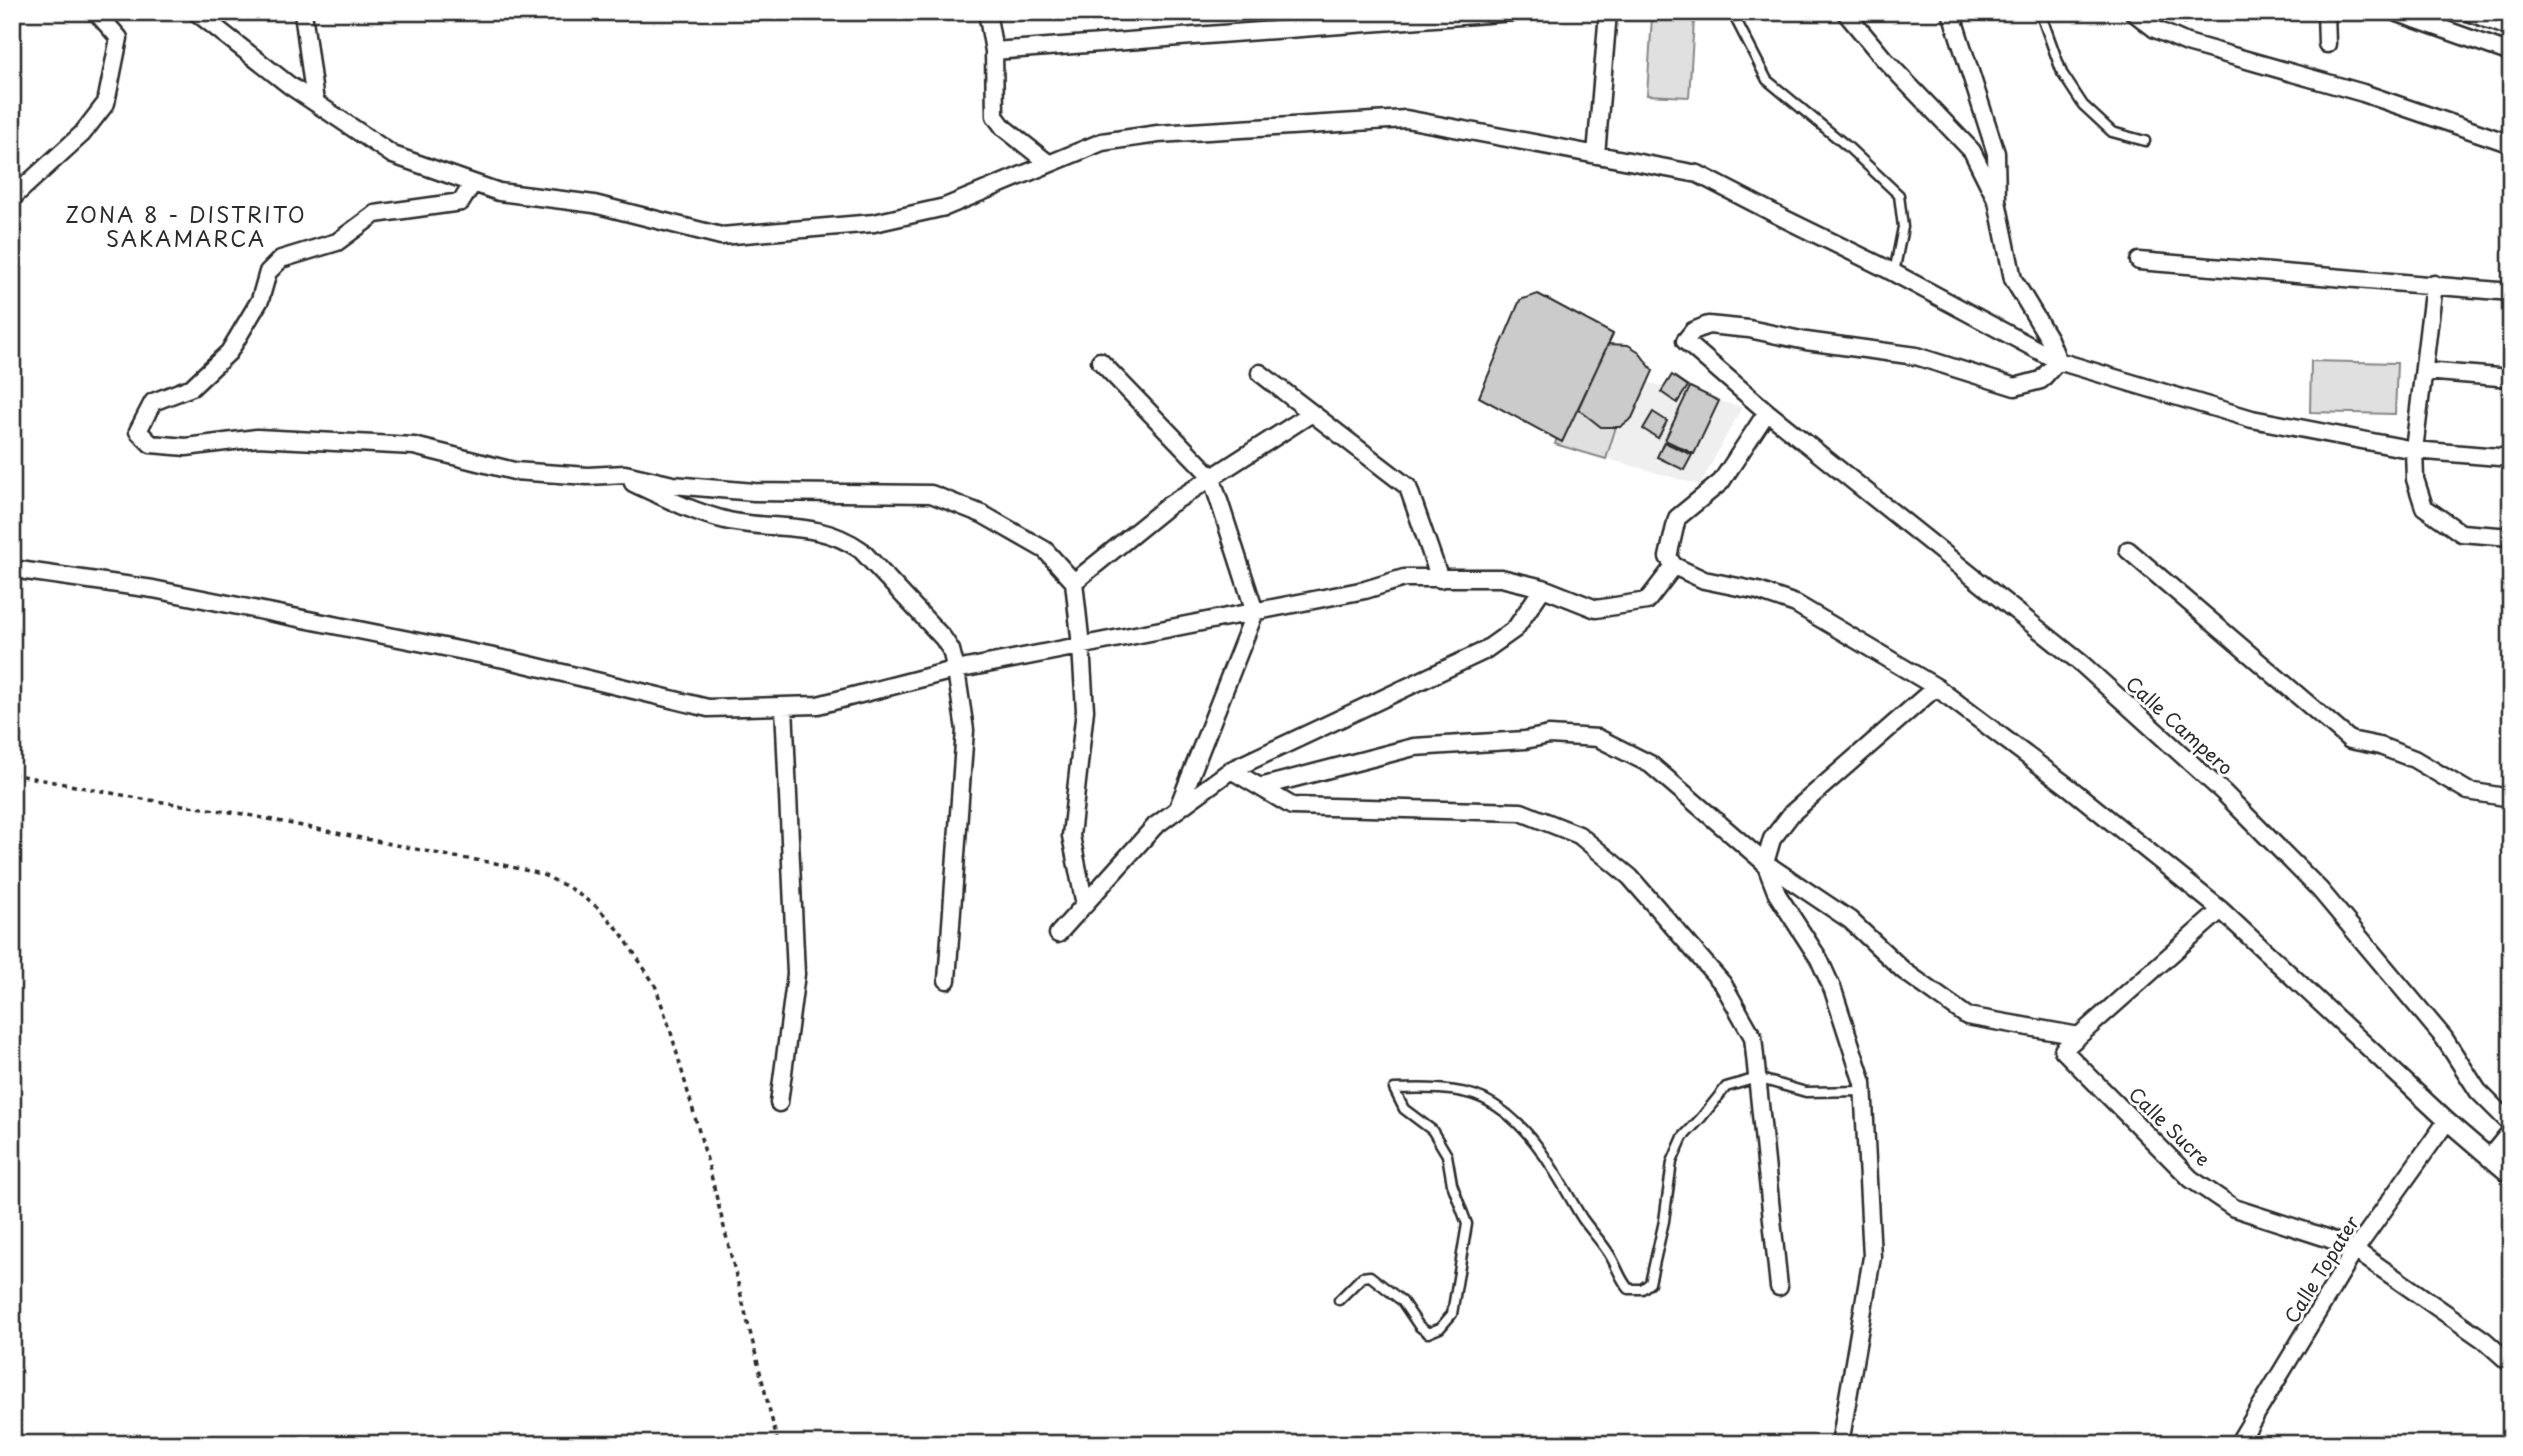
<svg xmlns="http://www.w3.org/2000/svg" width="2523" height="1456" font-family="'Playpen Sans',sans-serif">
<rect width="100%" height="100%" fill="#fff"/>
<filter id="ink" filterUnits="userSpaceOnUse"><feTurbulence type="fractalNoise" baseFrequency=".0143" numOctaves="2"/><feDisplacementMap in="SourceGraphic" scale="14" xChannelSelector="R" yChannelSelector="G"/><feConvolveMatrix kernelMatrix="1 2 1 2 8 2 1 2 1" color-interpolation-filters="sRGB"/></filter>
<g filter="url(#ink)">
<path fill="#efefef" d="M1631,378L1742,407L1700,485L1555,444Z"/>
<path fill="#e0e0e0" stroke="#868686" stroke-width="2" d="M1652,17L1694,20L1689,97L1647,95Z
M2311,361L2397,363L2395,414L2310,412Z
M1580,362L1631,378L1606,459L1555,444Z"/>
<path fill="#cbcbcb" stroke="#2b2b2b" stroke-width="2" d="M1538,294L1613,334L1562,442L1479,397L1520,300Z
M1608,344L1628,345L1638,351L1653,371L1632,418L1620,427H1601L1578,409Z
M1672,375L1688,386L1677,403L1661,392Z
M1690,387L1719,401L1694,454L1665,440Z
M1653,412L1667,421L1658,438L1643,429Z
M1664,442L1692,455L1684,470L1657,457Z"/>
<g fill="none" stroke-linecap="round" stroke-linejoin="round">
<defs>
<path id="lane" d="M1732,12L1767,80L1848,147L1899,195L1903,227L1894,273
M2040,12L2062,73L2083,105L2112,132L2145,141
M1339,1300L1362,1277L1370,1276L1402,1301L1419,1326L1428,1333L1440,1328L1452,1314L1467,1224L1452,1184L1447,1155L1432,1130L1404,1109L1394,1089C1421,1088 1460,1087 1484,1099C1532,1123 1556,1175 1582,1218C1591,1231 1603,1243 1611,1257C1618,1269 1620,1279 1629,1289H1642L1650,1283L1664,1221L1672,1162L1683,1137L1701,1118L1726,1087L1757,1078L1806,1092L1863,1091"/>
<path id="street" d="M196,12L289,85L393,155L499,192L594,204L721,236L874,223L945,207L1102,142L1158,134L1406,119L1698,174L1785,219L1883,267L2058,361L2252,419L2414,450L2511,458
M303,12L315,102
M987,12L994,51L995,116L1004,128L1048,163
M1845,12L1884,59L1972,151L1996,199
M1951,12L1996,153L1997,201L2013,279L2049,339L2058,361
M2133,12L2155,29L2187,43L2363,93L2511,144
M2326,12L2327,44
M2395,12L2511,53
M2468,12L2511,28
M994,51L1514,12
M1596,155L1608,12
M473,183L461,202L375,214L337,242L281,259L268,272L260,300L229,352L192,387L153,402L138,431L151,444L186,447L257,438L414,446L514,471L588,476L625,474L673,485L754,492L931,494L982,514L1045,550L1074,582L1081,646L1085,710L1071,836L1085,905
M12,198L82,134L106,103L119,38L96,12
M2139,261L2511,292
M2434,284L2414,450L2415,479L2424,507L2461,533L2511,537
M1100,361L1211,476L1255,612L1177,810
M2058,361L2041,380L2015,387L1916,356L1806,341L1749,329L1708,325L1693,331L1685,341L1767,412L2082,664L2223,792L2320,890L2444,1038L2478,1091L2511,1124
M2424,371L2511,378
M1260,373L1408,487L1440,579
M1767,412L1721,482L1677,518L1668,557L1674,566L1704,580L1758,591L1796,604L1936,687L2070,788L2221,910L2447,1121L2511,1176
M633,483C665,498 695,513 729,521C777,531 818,520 861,550L943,638L951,650L956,670L965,730L947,980
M2128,550L2350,740L2380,746L2414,759L2468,791L2511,798
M12,569L153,589L509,660L708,708L818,705L946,672L1365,590L1404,578H1501L1543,588L1596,609L1647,601L1674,566
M1074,582L1169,505L1312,413
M1231,770L1292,806L1521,812L1579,835L1630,877L1723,984L1753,1037L1779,1287
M1260,787L1414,747L1525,740L1549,735L1598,738L1650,764L1765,863L1850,920L1904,971L1967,1016L2079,1036
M2221,910L2063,1050L2191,1179L2234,1208L2327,1238L2355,1250L2484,1340L2511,1364
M1058,934L1155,826L1231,770L1484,651L1515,629L1543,588
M779,1103L796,974L784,706
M2489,1158L2511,1131
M1840,1444L1872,1257L1863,1083L1833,990L1819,959L1777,894L1765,863L1772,839L1792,813L1936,687
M2238,1444L2355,1250L2447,1121
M2508,1444L2511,1442"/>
</defs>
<use href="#lane" stroke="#2b2b2b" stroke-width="13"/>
<use href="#street" stroke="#2b2b2b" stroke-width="21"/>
<path stroke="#2b2b2b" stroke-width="3.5" stroke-dasharray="5 5" stroke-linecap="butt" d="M2184,12L2185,24
M12,774L143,799L243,814L455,857L495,863L541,874L568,887L597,907L619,930L655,985L670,1029L708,1163L778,1444"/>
<use href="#lane" stroke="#fff" stroke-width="8"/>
<use href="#street" stroke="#fff" stroke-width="16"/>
</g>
</g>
<g text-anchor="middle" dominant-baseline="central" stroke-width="6" stroke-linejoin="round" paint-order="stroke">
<g font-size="19" fill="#2b2b2b" stroke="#fff">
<text transform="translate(2180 725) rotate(42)">Calle Campero</text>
<text transform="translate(2170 1126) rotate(44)">Calle Sucre</text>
<text transform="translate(2321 1269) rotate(-58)">Calle Topater</text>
</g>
<g font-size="21" letter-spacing="2" fill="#2b2b2b" stroke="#fff">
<text x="186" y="214">ZONA 8 - DISTRITO<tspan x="186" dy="24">SAKAMARCA</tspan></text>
</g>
</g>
<rect width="2523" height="1456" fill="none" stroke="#fff" stroke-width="42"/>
<rect x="21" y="21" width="2481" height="1414" fill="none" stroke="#2b2b2b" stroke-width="2.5" filter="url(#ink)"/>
</svg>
